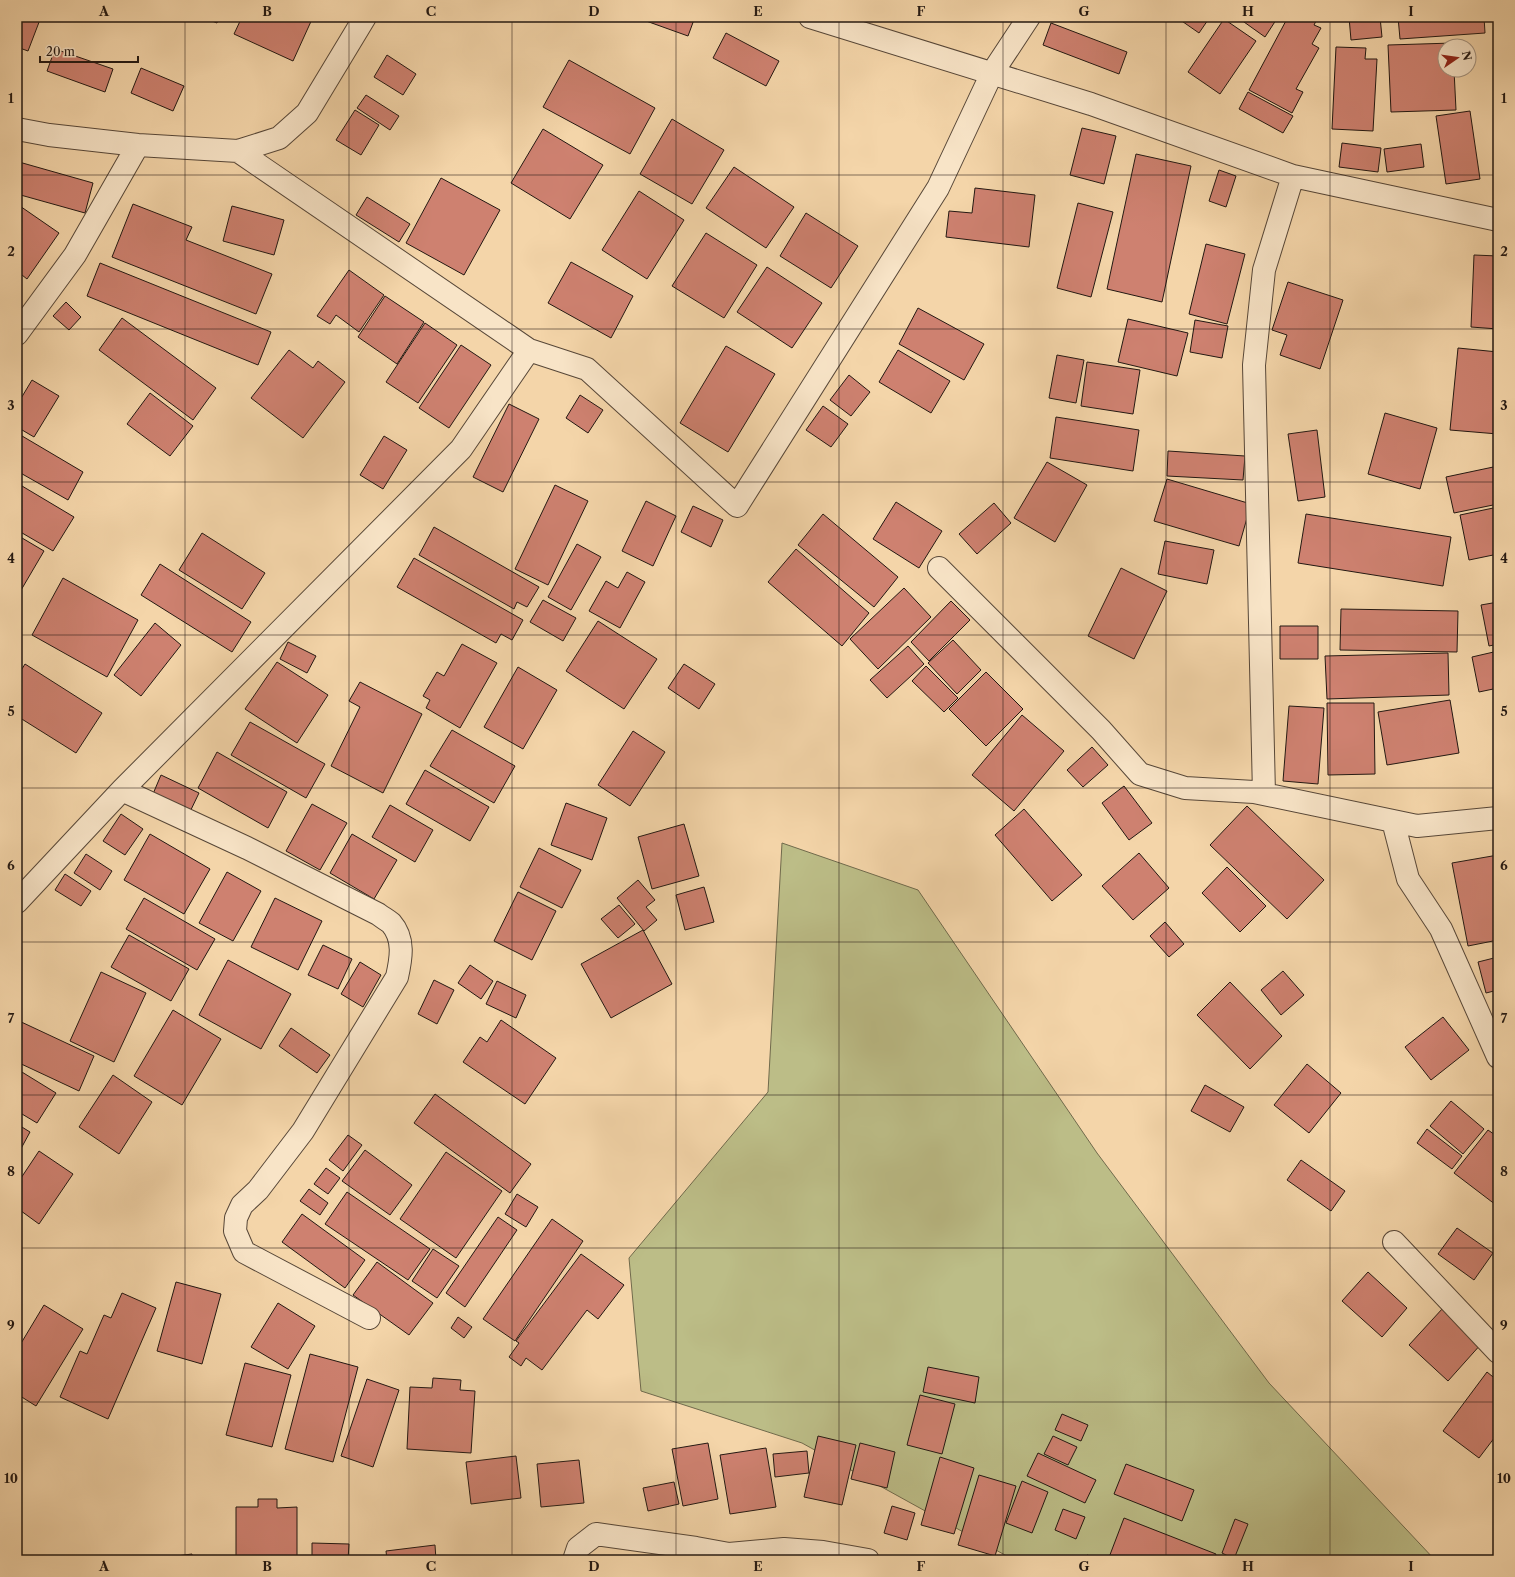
<svg xmlns="http://www.w3.org/2000/svg" width="1515" height="1577" font-family="'Libre Caslon Text',serif">
<rect width="100%" height="100%" fill="#f4d5a9"/>
<filter id="stains"><feTurbulence type="fractalNoise" baseFrequency=".005" numOctaves="4"/><feColorMatrix values="0 0 0 0 .2 0 0 0 0 .09 0 0 0 0 .02 0 0 0 .5 -.17"/></filter>
<radialGradient id="worn" r=".72"><stop offset=".6" stop-color="#630" stop-opacity="0"/><stop offset="1" stop-color="#630" stop-opacity=".3"/></radialGradient>
<path fill="#bcbd87" stroke="#706a4c" d="M782,843L918,890L1097,1153L1269,1383L1435,1560H1014L802,1443L641,1391L629,1258L768,1092Z"/>
<path fill="#ce8170" stroke="#231812" d="M17,17H41L28,51L17,47Z
M202,17H219L217,23Z
M242,17H313L293,61L234,34Z
M635,17H695L688,36Z
M1176,17H1210L1199,33Z
M1237,17H1278L1265,37Z
M1288,17H1318L1314,25L1321,28L1312,44L1319,48L1296,89L1303,92L1292,113L1249,90Z
M1349,17H1380L1382,37L1351,40Z
M1398,17H1484L1485,33L1400,39Z
M1224,19L1256,41L1220,94L1188,72Z
M1051,23L1127,52L1119,74L1043,45Z
M726,33L779,61L766,86L713,58Z
M1453,43V46H1445V70H1454L1456,110L1391,112L1388,45Z
M1336,47L1366,48L1365,59H1377L1373,131L1332,129Z
M55,49L113,69L105,92L47,71Z
M387,55L416,74L403,95L374,77Z
M569,60L655,108L630,154L543,107Z
M141,68L184,86L173,111L131,93Z
M1248,92L1293,116L1283,133L1239,109Z
M366,95L399,116L390,130L357,108Z
M355,110L379,125L361,155L336,140Z
M1470,111L1480,179L1446,184L1436,116Z
M672,119L724,150L692,204L640,174Z
M1082,128L1116,136L1104,184L1070,175Z
M543,129L603,165L570,219L511,183Z
M1342,143L1381,148L1378,172L1339,167Z
M1421,144L1424,167L1387,172L1384,149Z
M1136,154L1191,166L1162,302L1107,289Z
M19,162L93,183L85,213L17,194V168Z
M734,167L794,207L766,248L706,208Z
M1219,170L1236,176L1226,207L1209,201Z
M441,178L500,210L464,275L406,243Z
M975,188L1035,195L1029,247L946,237L949,211L972,213Z
M639,191L684,220L647,279L602,250Z
M367,197L410,224L399,242L356,215Z
M1078,203L1113,212L1091,297L1057,288Z
M17,204L59,233L27,279L17,271Z
M133,204L192,227L186,240L272,274L256,314L112,257Z
M232,206L284,220L274,255L223,241Z
M806,213L858,246L831,288L780,256Z
M706,233L757,265L724,318L672,286Z
M1206,244L1245,254L1227,324L1189,314Z
M1474,255L1498,256V329L1471,327Z
M571,262L633,296L611,338L548,303Z
M100,263L271,332L258,365L87,296Z
M767,267L822,303L792,348L737,312Z
M349,270L384,295L359,332L336,315L330,324L317,316Z
M1288,282L1343,300L1320,369L1280,355L1287,335L1272,330Z
M385,296L424,322L397,364L358,337Z
M66,302L81,317L69,330L53,316Z
M918,308L984,344L964,380L899,344Z
M122,318L216,388L193,420L99,350Z
M1128,319L1188,333L1177,376L1118,362Z
M1195,320L1228,326L1222,358L1190,352Z
M425,323L457,345L418,403L386,382Z
M461,345L491,365L449,428L419,408Z
M726,346L775,374L728,452L680,423Z
M1458,348L1498,352V434L1450,430Z
M289,350L313,368L318,361L345,382L303,438L251,398Z
M898,350L950,381L931,413L879,382Z
M1057,355L1084,360L1076,403L1049,398Z
M1087,362L1140,370L1133,414L1081,406Z
M849,375L870,392L851,416L830,400Z
M32,380L59,396L34,437L17,427V405Z
M150,393L193,426L170,456L127,424Z
M580,395L603,410L588,433L566,418Z
M509,404L539,419L503,492L473,477Z
M823,406L848,424L831,447L806,430Z
M1385,413L1437,428L1420,489L1368,474Z
M1056,417L1139,430L1133,471L1050,458Z
M1317,430L1325,497L1298,501L1288,434Z
M17,433L83,472L68,500L17,471Z
M384,436L407,450L383,489L360,475Z
M1168,451L1245,456L1243,480L1167,476Z
M1047,462L1087,485L1055,542L1014,518Z
M1498,466V504L1454,513L1446,477Z
M1167,479L1251,504L1239,546L1154,521Z
M17,483L74,517L53,551L17,530Z
M555,485L588,501L548,585L515,569Z
M646,501L676,516L653,566L622,551Z
M896,502L942,531L919,568L873,539Z
M994,503L1011,523L977,554L959,534Z
M693,506L723,520L711,547L681,532Z
M1498,507V554L1469,560L1460,515Z
M823,514L898,577L874,607L798,545Z
M1306,514L1451,537L1443,586L1298,563Z
M434,527L539,587L527,607L517,602L514,609L419,555Z
M202,533L265,573L242,609L179,570Z
M17,535L44,551L17,597Z
M1165,541L1214,550L1207,584L1158,574Z
M577,544L601,557L571,610L548,597Z
M796,549L869,613L842,646L768,582Z
M414,558L523,620L512,640L501,634L496,643L397,587Z
M160,564L251,622L232,652L141,595Z
M1121,568L1167,591L1134,659L1088,636Z
M627,572L645,582L620,628L589,611L606,581L618,588Z
M63,578L138,620L107,677L32,635Z
M904,588L931,617L878,669L850,639Z
M543,600L576,618L563,641L530,622Z
M951,601L970,620L929,661L911,642Z
M1498,602V644L1489,646L1481,605Z
M1341,609L1458,611L1457,652L1340,650Z
M598,621L657,659L624,709L566,671Z
M155,623L181,645L141,696L114,675Z
M1280,626H1318V659H1280Z
M953,640L981,670L957,694L928,663Z
M288,642L316,656L307,673L280,659Z
M462,644L497,663L460,728L426,708L430,700L423,696L437,672L444,676Z
M908,646L924,664L887,698L870,680Z
M1498,651V688L1479,692L1472,657Z
M1448,653L1449,695L1327,699L1325,656Z
M277,662L328,695L297,743L245,709Z
M25,664L102,713L76,753L17,716V677Z
M684,664L715,684L699,709L668,688Z
M926,666L958,698L944,712L912,681Z
M518,667L557,690L523,749L484,727Z
M986,672L1023,709L986,746L949,709Z
M360,682L422,714L383,793L331,766L360,707L349,701Z
M1450,700L1459,753L1387,765L1378,712Z
M1327,703H1374L1375,774L1328,775Z
M1289,706L1324,708L1318,784L1283,781Z
M1022,715L1064,751L1014,811L972,775Z
M250,722L325,764L306,798L231,755Z
M452,730L515,766L494,803L430,766Z
M633,731L665,752L630,806L598,785Z
M1092,747L1108,765L1083,787L1067,770Z
M217,752L287,792L268,828L198,788Z
M425,770L489,807L470,841L406,804Z
M161,775L199,793L187,818L150,801Z
M1124,786L1152,823L1129,840L1102,803Z
M566,803L607,818L592,860L551,845Z
M312,804L347,823L320,870L286,851Z
M390,805L433,830L415,862L372,837Z
M1247,806L1324,880L1287,919L1210,845Z
M1024,809L1082,875L1052,901L995,835Z
M121,814L143,829L125,855L103,841Z
M684,824L699,876L652,889L638,837Z
M150,834L210,869L184,914L124,880Z
M352,834L397,860L374,899L330,873Z
M539,848L581,870L562,908L520,887Z
M1139,853L1169,888L1133,920L1102,886Z
M86,854L112,871L100,890L74,873Z
M1498,855V940L1468,946L1452,863Z
M1227,867L1266,906L1240,932L1202,893Z
M227,872L261,891L233,941L199,923Z
M65,874L91,891L81,906L55,890Z
M638,880L655,900L646,907L657,920L644,931L617,898Z
M704,887L714,922L685,930L676,895Z
M518,892L556,911L532,960L494,941Z
M144,898L215,939L197,970L126,929Z
M275,898L322,921L298,970L251,947Z
M619,905L635,924L618,938L601,919Z
M1165,922L1184,944L1169,957L1150,936Z
M643,930L672,984L611,1018L581,964Z
M129,935L189,969L171,1001L111,967Z
M323,945L352,959L338,989L308,975Z
M1498,957V990L1486,993L1478,962Z
M228,960L291,994L261,1049L199,1015Z
M360,962L381,975L363,1007L341,994Z
M470,965L493,981L481,999L458,983Z
M1283,971L1304,995L1281,1015L1261,990Z
M101,972L146,993L114,1062L70,1041Z
M434,980L454,990L437,1024L418,1014Z
M497,981L526,995L516,1018L486,1004Z
M1230,982L1282,1036L1250,1069L1197,1015Z
M173,1010L221,1039L182,1105L134,1076Z
M1443,1017L1469,1050L1431,1080L1405,1047Z
M17,1020L94,1056L79,1091L17,1062Z
M501,1020L556,1058L525,1104L463,1062L480,1037L487,1042Z
M291,1028L330,1055L317,1073L279,1046Z
M1307,1064L1341,1093L1309,1133L1274,1105Z
M17,1069L56,1093L37,1123L17,1111Z
M113,1075L152,1102L119,1154L79,1127Z
M1205,1085L1244,1107L1230,1132L1191,1111Z
M435,1094L531,1164L510,1193L414,1123Z
M1451,1101L1484,1129L1463,1154L1430,1126Z
M17,1124L30,1132L17,1156Z
M1427,1129L1462,1156L1452,1169L1417,1143Z
M1488,1130L1498,1137V1202L1496,1205L1454,1173Z
M348,1135L362,1145L343,1171L329,1160Z
M365,1150L412,1185L390,1215L342,1181Z
M39,1151L73,1174L39,1224L17,1208V1184Z
M446,1152L502,1191L456,1258L400,1219Z
M1301,1160L1345,1191L1331,1211L1287,1180Z
M326,1168L340,1178L328,1194L314,1184Z
M309,1189L328,1203L320,1215L300,1201Z
M347,1192L430,1249L408,1280L325,1224Z
M517,1194L538,1207L526,1227L505,1214Z
M302,1214L365,1260L345,1288L282,1242Z
M498,1217L517,1230L465,1307L446,1293Z
M552,1219L583,1241L515,1341L483,1319Z
M1457,1228L1493,1253L1474,1280L1438,1254Z
M433,1249L459,1266L437,1298L412,1281Z
M581,1254L624,1285L598,1319L587,1310L542,1370L526,1358L521,1366L509,1357L519,1343L516,1341Z
M377,1262L433,1303L409,1335L353,1295Z
M1368,1272L1407,1308L1382,1337L1342,1301Z
M176,1282L221,1294L202,1364L157,1351Z
M122,1293L156,1308L108,1419L60,1397L80,1351L87,1354L104,1315L111,1318Z
M278,1303L315,1326L288,1369L251,1347Z
M44,1305L83,1329L36,1406L17,1394V1350Z
M1443,1308L1482,1343L1448,1381L1409,1345Z
M458,1317L472,1327L464,1338L451,1328Z
M310,1354L358,1367L333,1462L285,1449Z
M245,1363L291,1375L272,1447L226,1435Z
M928,1367L979,1377L975,1403L923,1392Z
M1487,1372L1498,1381V1433L1479,1458L1443,1431Z
M433,1378L461,1380L460,1390L475,1391L471,1453L407,1449L410,1387L432,1388Z
M367,1379L399,1390L373,1467L341,1456Z
M920,1395L955,1404L942,1454L907,1445Z
M1062,1414L1088,1425L1081,1441L1055,1430Z
M818,1436L856,1445L842,1505L804,1497Z
M1053,1436L1077,1447L1068,1465L1044,1454Z
M708,1443L718,1499L683,1506L672,1449Z
M860,1443L895,1452L887,1488L851,1479Z
M766,1448L776,1507L730,1514L720,1455Z
M807,1451L809,1473L775,1477L773,1454Z
M1038,1453L1096,1480L1085,1503L1027,1476Z
M516,1456L521,1498L471,1504L466,1462Z
M940,1457L974,1468L954,1534L921,1525Z
M579,1460L584,1503L541,1507L537,1464Z
M1126,1464L1194,1490L1182,1521L1114,1494Z
M979,1475L1016,1486L995,1556L958,1545Z
M1022,1481L1048,1492L1032,1533L1006,1523Z
M674,1482L679,1504L648,1511L643,1488Z
M258,1499H277V1508L297,1507V1560H236V1507H258Z
M892,1506L915,1513L907,1540L884,1533Z
M1063,1509L1085,1517L1076,1539L1055,1530Z
M1124,1518L1216,1554L1214,1560H1108Z
M1235,1519L1248,1524L1234,1559L1222,1553Z
M312,1543L349,1544L348,1560H312Z
M435,1545L436,1560H387L386,1551Z
M192,1554V1560H146Z
M1087,1555L1103,1560H1085Z
M600,1556H624V1560H600Z
M689,1556V1560H649Z"/>
<g fill="none" stroke-linecap="round" stroke-linejoin="round">
<defs>
<path id="minor" d="M810,17L1091,104L1293,176L1498,220
M17,129L49,135L138,145L238,151L279,138L307,113L365,17
M238,151L529,350L587,369L737,506L938,188L992,73L1029,17
M17,334L75,255L138,145
M939,568L1101,730L1140,774L1185,788L1254,792L1417,826L1498,818
M122,790L247,848L378,914C382,917 387,920 391,923C405,939 401,959 397,977L303,1131L258,1190L242,1205L236,1218L235,1231L244,1252L369,1318
M1264,794L1254,365L1264,270L1293,176
M1393,821L1408,879L1441,929L1498,1057
M17,902L122,790L461,449L529,350
M1394,1242L1498,1352
M574,1560L578,1548L596,1534L696,1548L729,1554L784,1549L823,1552L868,1560"/>
</defs>
<use href="#minor" stroke="#574738" stroke-width="24"/>
<use href="#minor" stroke="#f8e4c7" stroke-width="22"/>
</g>
<path fill="none" stroke="#231812" stroke-width="1" stroke-opacity="0.55" d="M185,17V1560M349,17V1560M512,17V1560M676,17V1560M839,17V1560M1003,17V1560M1166,17V1560M1330,17V1560M17,175H1498M17,329H1498M17,482H1498M17,635H1498M17,788H1498M17,942H1498M17,1095H1498M17,1248H1498M17,1402H1498"/>
<rect width="1515" height="1577" fill="none" stroke="#f4d5a9" stroke-width="44"/>
<g transform="translate(1457 58) rotate(77)"><circle r="19" fill="#f8e4c7" stroke="#a3927f"/>
<path d="M0-3L7 15L0 10L-7 15Z" fill="#8f2418"/>
<text y="-6" font-size="11" font-weight="bold" text-anchor="middle" fill="#231812">N</text>
</g>
<path d="M40 56v6h98v-6" fill="none" stroke="#231812" stroke-width="2"/>
<text x="46" y="56" font-size="12" fill="#231812" stroke="#f8e4c7" stroke-width="3" paint-order="stroke">20 m</text>
<rect x="22" y="22" width="1471" height="1533" fill="none" stroke="#231812" stroke-width="1.5"/>
<g font-size="13" text-anchor="middle" font-weight="bold" fill="#231812">
<text x="104" y="16">A</text>
<text x="267" y="16">B</text>
<text x="431" y="16">C</text>
<text x="594" y="16">D</text>
<text x="758" y="16">E</text>
<text x="921" y="16">F</text>
<text x="1084" y="16">G</text>
<text x="1248" y="16">H</text>
<text x="1411" y="16">I</text>
<text x="11" y="103">1</text>
<text x="1504" y="103">1</text>
<text x="11" y="256">2</text>
<text x="1504" y="256">2</text>
<text x="11" y="410">3</text>
<text x="1504" y="410">3</text>
<text x="11" y="563">4</text>
<text x="1504" y="563">4</text>
<text x="11" y="716">5</text>
<text x="1504" y="716">5</text>
<text x="11" y="870">6</text>
<text x="1504" y="870">6</text>
<text x="11" y="1023">7</text>
<text x="1504" y="1023">7</text>
<text x="11" y="1176">8</text>
<text x="1504" y="1176">8</text>
<text x="11" y="1330">9</text>
<text x="1504" y="1330">9</text>
<text x="11" y="1483">10</text>
<text x="1504" y="1483">10</text>
<text x="104" y="1571">A</text>
<text x="267" y="1571">B</text>
<text x="431" y="1571">C</text>
<text x="594" y="1571">D</text>
<text x="758" y="1571">E</text>
<text x="921" y="1571">F</text>
<text x="1084" y="1571">G</text>
<text x="1248" y="1571">H</text>
<text x="1411" y="1571">I</text>
</g>
<rect width="100%" height="100%" filter="url(#stains)"/>
<rect width="100%" height="100%" fill="url(#worn)"/>
</svg>
